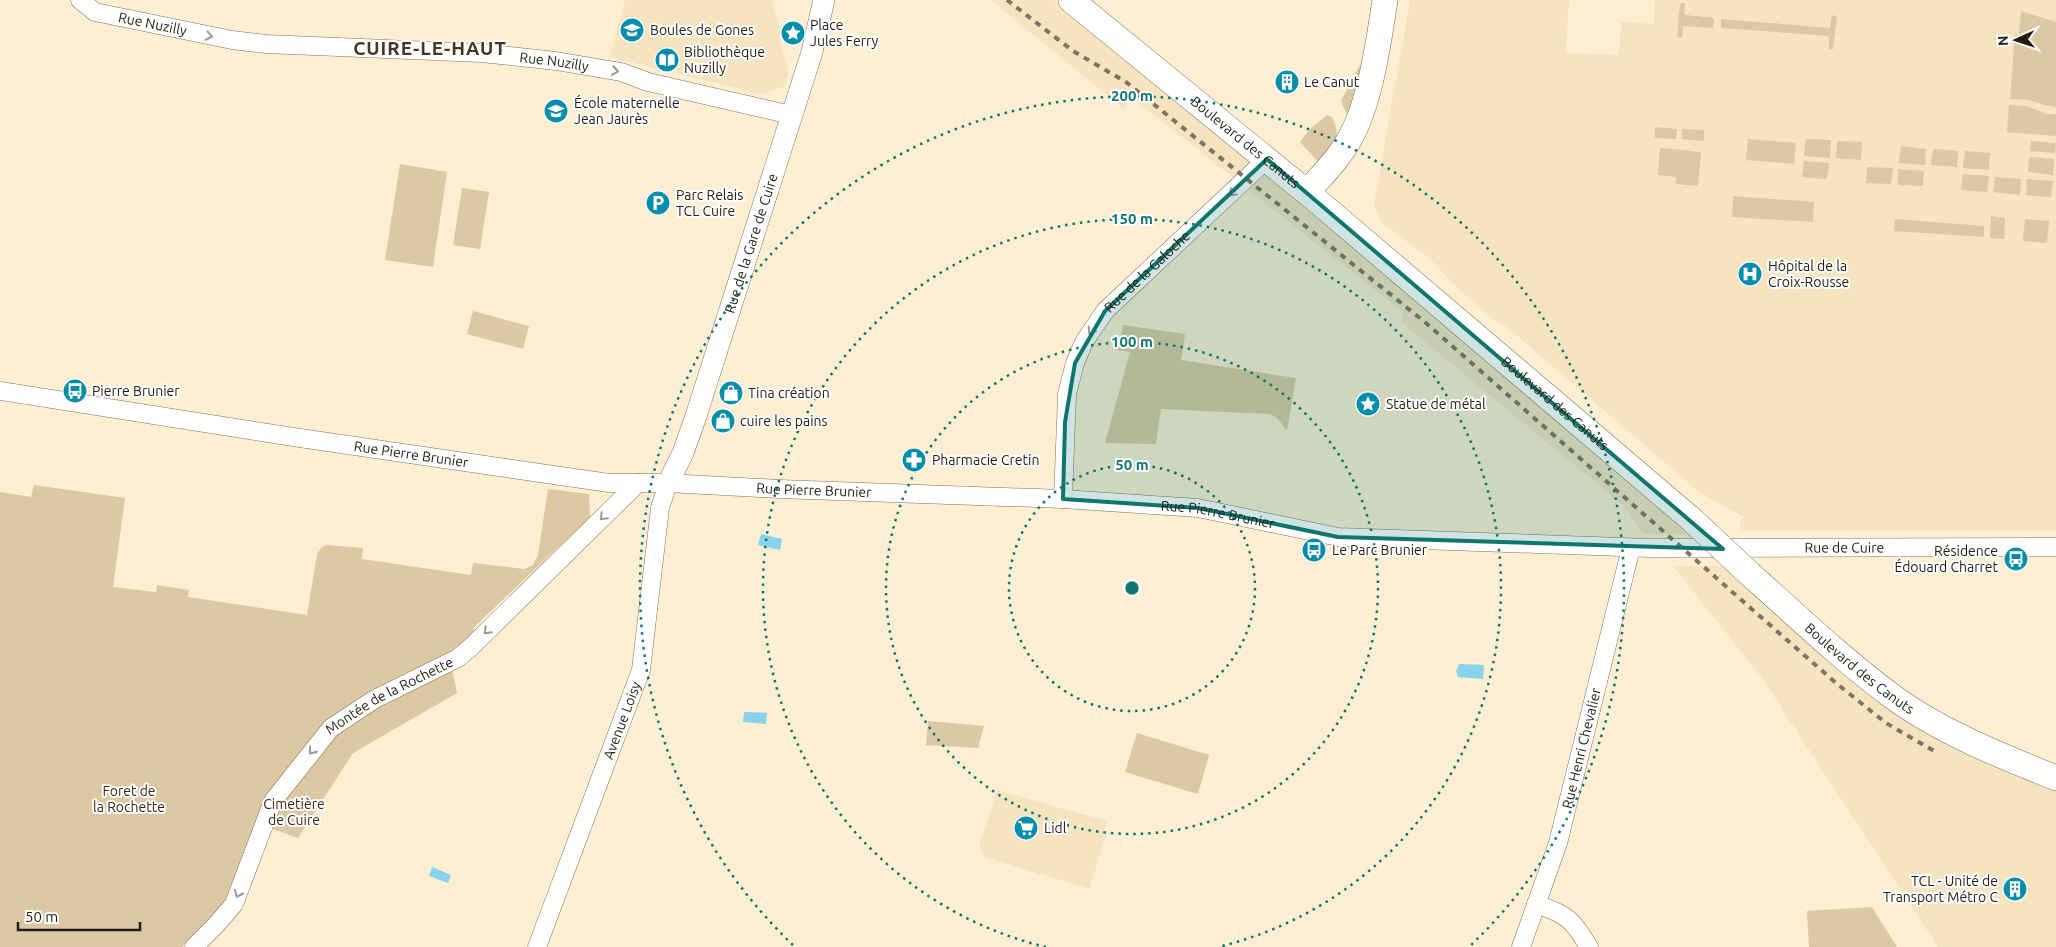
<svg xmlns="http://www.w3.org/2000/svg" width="2056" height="947" font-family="Ubuntu,sans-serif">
<rect width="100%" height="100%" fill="#feeed2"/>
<path fill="#f6e3bf" d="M625,0H772L782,36L779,38L789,73L784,87L761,94L610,57Z
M991,0H1054L1480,348L1687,534H1643L1622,504L1401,322L1403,312L1129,95L1125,110Z
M1410,0H1569L1566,53L1619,55L1621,22L1654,24L1655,0H2056V531H1740V521L1744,517L1699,492L1507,327L1493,319L1457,288L1431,260L1380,221L1374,204Z
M1673,566H1726L1836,662L2056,790V947H1938L1762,678Z
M997,790L1107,821L1103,835L1105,836L1090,889L984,857L981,851L980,844Z"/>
<path fill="#dcc8a3" d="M1682,3H1685L1684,15L1714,18L1713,28L1683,26L1682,38L1677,37L1680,4Z
M2021,11L2056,22V107L2044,105L2029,100L2010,99L2015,34L2019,35Z
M1832,15L1837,17L1833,49L1829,50V36L1721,28V19L1830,28Z
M1360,65H1364L1348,117L1341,101Z
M2009,105L2026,106L2047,114H2056V136L2007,132Z
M1327,115L1332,117C1343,139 1332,146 1320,164L1300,142L1310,129Z
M1655,127L1677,129L1676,139L1655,138Z
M1682,129L1704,130V141L1682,139Z
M1748,139L1796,143L1794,164L1746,160Z
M1806,139L1831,140L1830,158L1804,156Z
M1837,141L1862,142L1861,160L1836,158Z
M2031,141L2056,143L2055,153L2030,151Z
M1901,146L1926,149L1925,165L1899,163Z
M1660,148L1701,152L1698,186L1676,184V177L1658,175Z
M1933,149L1958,151L1957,167L1931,165Z
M1965,151L1990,153L1989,170L1963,168Z
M2029,157L2054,159L2053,175L2028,172Z
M1804,161L1829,163L1827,179L1802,177Z
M400,164L447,172L433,267L385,260Z
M1867,167L1893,168L1891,184L1866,183Z
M1898,169L1924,171L1923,186L1898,185Z
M1963,174L1989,176L1987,192L1961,190Z
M1995,177L2021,179L2020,195L1993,192Z
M2027,179L2053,181L2051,197L2026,195Z
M462,188L489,192L480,249L453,245Z
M1733,196L1814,202L1813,222L1732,217Z
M1991,216L2005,218L2004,239L1990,238Z
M1895,219L1984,226V237L1894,231Z
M2025,219L2049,221L2047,243L2023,241Z
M473,311L529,326L523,349L467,334Z
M1123,325L1185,334L1181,360L1296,378L1287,431L1278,419L1270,414L1161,409L1156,444L1105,443L1130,352L1118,350Z
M34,485L125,498L113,587L156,592L157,585L189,590L188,597L307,615L317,554L322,547L327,545L363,548L362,559L471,575L473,563L524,569L533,565L538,555L548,489L589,494L590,517L472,629H477L473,640L323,725L234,890L214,917L182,947H0V492L31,497Z
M452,668L457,693L353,753L298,838L270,828L278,805L334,734L366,711Z
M928,721L984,726L978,748L926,745Z
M1137,733L1209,755L1198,794L1125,772Z
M1872,907L1897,947H1809L1807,911Z"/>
<path fill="#86d3eb" d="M761,534L782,539L780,550L758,545Z
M1459,664L1484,665L1483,679L1458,677L1456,671Z
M744,712L767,713L766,724L743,722Z
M432,867L451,875L448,883L429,876Z"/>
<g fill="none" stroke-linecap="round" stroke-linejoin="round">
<defs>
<g id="minor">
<path id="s1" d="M80,0L95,12L232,40L266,44L482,53L556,61L621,72L648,82L791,115"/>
<path id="s2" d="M0,391L300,438L609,483H668L779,489L1063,499L1198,508L1338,537L1650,548L2056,547"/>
<path id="s3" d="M1063,499L1067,394L1075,363L1084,342L1105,311L1267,159"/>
<path d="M1536,904C1568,915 1572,919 1589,947"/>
<path id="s4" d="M194,947L217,924L234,904L273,801L331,728L375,699L458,658L470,648L638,483"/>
<path id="s5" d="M537,947L641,670L660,508L668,483"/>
<path id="s6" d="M1521,947L1558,843L1631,548"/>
</g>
<g id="tertiary">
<path id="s7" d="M668,483L683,453L696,416L812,52L824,0"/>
</g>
<g id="secondary">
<path id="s8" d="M1071,0L1315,199L1691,519"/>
<path d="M1307,192C1322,175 1339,159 1350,138C1370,104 1379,40 1385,0"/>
<path id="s9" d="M1752,576C1798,617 1843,660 1893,697C1941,732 2001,756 2056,778"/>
</g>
</defs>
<use href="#minor" stroke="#7f7157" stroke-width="19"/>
<use href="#tertiary" stroke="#7f7157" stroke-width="22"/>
<use href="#secondary" stroke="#7f7157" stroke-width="26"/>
<use href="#minor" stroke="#fff" stroke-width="18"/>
<use href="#tertiary" stroke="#fff" stroke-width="21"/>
<use href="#secondary" stroke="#fff" stroke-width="25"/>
<path stroke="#7e7463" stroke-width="4" stroke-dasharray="6 6" stroke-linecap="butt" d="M1007,0L1073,51L1126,82L1426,323L1836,683L1886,723L1934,751"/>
<defs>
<path id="secondary-bridge" d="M1691,519L1752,576"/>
</defs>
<use href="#secondary-bridge" stroke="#7f7157" stroke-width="26" stroke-linecap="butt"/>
<use href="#secondary-bridge" stroke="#fff" stroke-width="25"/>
</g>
<defs><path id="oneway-chevron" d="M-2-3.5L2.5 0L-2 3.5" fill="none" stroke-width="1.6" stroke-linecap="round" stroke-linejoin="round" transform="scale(1.25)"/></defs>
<g stroke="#9c9994">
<use href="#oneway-chevron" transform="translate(209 36) rotate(12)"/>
<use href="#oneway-chevron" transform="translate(615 71) rotate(10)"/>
<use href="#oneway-chevron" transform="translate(1232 193) rotate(137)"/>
<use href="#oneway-chevron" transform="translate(1091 331) rotate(124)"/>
<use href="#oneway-chevron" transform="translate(603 517) rotate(135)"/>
<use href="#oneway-chevron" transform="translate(487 631) rotate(135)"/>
<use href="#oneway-chevron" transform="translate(312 751) rotate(128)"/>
<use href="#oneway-chevron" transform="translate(238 894) rotate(114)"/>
</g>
<path fill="#0f766e" fill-opacity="0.2" stroke="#0f766e" stroke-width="4" stroke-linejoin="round" d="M1267,159L1723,549L1338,537L1198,508L1063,499L1065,422L1075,363L1105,311Z"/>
<g fill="none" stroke="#0f766e" stroke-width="2.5" stroke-dasharray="2.5 5">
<circle cx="1132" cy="588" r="123"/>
<circle cx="1132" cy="588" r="246"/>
<path d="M1046 947A369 369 0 1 1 1218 947"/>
<path d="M793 945A492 492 0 1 1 1471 945"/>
</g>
<defs>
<symbol id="school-disc" viewBox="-11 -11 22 22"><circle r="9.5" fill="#058dac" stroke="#fff"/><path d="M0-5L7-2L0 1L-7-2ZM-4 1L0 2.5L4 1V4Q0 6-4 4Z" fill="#fff"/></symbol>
<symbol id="sight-disc" viewBox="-11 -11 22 22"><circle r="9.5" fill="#058dac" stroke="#fff"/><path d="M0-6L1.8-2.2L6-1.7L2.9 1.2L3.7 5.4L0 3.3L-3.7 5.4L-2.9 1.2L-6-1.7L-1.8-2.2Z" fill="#fff"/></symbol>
<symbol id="library-disc" viewBox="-11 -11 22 22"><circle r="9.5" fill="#058dac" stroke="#fff"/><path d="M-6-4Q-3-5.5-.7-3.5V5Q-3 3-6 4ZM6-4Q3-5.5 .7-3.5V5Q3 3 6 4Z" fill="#fff"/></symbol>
<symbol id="building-disc" viewBox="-11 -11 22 22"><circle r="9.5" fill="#058dac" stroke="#fff"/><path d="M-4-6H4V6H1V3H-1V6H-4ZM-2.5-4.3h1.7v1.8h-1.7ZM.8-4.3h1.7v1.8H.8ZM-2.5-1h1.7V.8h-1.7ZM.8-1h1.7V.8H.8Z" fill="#fff"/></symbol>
<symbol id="parking-disc" viewBox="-11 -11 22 22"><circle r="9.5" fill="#058dac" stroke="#fff"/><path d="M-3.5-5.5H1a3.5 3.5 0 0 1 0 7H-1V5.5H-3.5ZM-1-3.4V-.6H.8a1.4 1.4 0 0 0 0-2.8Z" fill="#fff"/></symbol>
<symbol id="hospital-disc" viewBox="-11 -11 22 22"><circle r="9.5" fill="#058dac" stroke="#fff"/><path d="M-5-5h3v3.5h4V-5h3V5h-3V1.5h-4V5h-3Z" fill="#fff"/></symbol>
<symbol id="bus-disc" viewBox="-11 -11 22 22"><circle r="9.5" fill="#058dac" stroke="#fff"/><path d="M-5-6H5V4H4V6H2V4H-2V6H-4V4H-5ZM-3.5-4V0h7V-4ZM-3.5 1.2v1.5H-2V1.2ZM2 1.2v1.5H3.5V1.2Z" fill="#fff"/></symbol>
<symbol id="shop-disc" viewBox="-11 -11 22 22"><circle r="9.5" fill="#058dac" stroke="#fff"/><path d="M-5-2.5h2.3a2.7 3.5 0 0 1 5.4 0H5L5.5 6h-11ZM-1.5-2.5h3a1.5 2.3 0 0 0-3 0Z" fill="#fff"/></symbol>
<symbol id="pharmacy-disc" viewBox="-11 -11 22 22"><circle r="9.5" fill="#058dac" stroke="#fff"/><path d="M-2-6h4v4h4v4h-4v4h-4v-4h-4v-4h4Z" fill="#fff"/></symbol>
<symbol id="supermarket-disc" viewBox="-11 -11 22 22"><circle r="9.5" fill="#058dac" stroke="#fff"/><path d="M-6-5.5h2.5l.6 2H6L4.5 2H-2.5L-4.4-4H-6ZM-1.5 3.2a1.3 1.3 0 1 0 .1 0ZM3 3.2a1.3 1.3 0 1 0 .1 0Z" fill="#fff"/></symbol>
</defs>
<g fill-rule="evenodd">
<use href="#school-disc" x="618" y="16" width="28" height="28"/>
<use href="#sight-disc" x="779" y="19" width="28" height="28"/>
<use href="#library-disc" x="653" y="46" width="28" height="28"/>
<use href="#building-disc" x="1273" y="68" width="28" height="28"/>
<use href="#school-disc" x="542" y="97" width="28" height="28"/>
<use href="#parking-disc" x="644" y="189" width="28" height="28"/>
<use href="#hospital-disc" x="1736" y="260" width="28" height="28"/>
<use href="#bus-disc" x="61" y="377" width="28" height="28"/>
<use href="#shop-disc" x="717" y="379" width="28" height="28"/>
<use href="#sight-disc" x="1354" y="390" width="28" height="28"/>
<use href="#shop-disc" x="709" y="407" width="28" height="28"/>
<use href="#pharmacy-disc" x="900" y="446" width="28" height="28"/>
<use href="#bus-disc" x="1300" y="536" width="28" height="28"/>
<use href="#bus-disc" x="2002" y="545" width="28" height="28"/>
<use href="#supermarket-disc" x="1012" y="814" width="28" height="28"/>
<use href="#building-disc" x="2001" y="875" width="28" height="28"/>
</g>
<g text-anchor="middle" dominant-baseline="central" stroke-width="4" stroke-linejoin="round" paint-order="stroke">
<g font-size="14" fill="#221c12" stroke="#fff">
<text stroke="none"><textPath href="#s1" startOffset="78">Rue Nuzilly</textPath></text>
<text stroke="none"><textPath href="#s1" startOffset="482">Rue Nuzilly</textPath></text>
<text stroke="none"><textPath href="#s8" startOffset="225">Boulevard des Canuts</textPath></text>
<text stroke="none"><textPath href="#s7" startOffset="254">Rue de la Gare de Cuire</textPath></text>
<text stroke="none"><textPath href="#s3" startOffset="255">Rue de la Galoche</textPath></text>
<text stroke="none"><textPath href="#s8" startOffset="630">Boulevard des Canuts</textPath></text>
<text stroke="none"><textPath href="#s2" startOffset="416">Rue Pierre Brunier</textPath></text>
<text stroke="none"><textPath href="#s2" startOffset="821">Rue Pierre Brunier</textPath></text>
<text stroke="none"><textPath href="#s2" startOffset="1226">Rue Pierre Brunier</textPath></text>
<text stroke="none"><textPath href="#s2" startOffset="1855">Rue de Cuire</textPath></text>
<text stroke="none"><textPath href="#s9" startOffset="142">Boulevard des Canuts</textPath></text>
<text stroke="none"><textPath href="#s4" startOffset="329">Montée de la Rochette</textPath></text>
<text stroke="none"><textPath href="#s5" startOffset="242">Avenue Loisy</textPath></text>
<text stroke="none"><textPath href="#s6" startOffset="208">Rue Henri Chevalier</textPath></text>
</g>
<g font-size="14" fill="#221c12" stroke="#fff" text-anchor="start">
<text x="810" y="25">Place<tspan x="810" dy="16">Jules Ferry</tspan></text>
<text x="650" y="30">Boules de Gones</text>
<text x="684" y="52">Bibliothèque<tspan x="684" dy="16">Nuzilly</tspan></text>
<text x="1304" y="82">Le Canut</text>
<text x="574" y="103">École maternelle<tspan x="574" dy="16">Jean Jaurès</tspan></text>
<text x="676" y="195">Parc Relais<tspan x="676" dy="16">TCL Cuire</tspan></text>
<text x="1768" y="266">Hôpital de la<tspan x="1768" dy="16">Croix-Rousse</tspan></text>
<text x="92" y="391">Pierre Brunier</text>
<text x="748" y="393">Tina création</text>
<text x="1386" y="404">Statue de métal</text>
<text x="740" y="421">cuire les pains</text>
<text x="932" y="460">Pharmacie Cretin</text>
<text x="1332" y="550">Le Parc Brunier</text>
<text x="1998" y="551" text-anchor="end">Résidence<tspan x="1998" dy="16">Édouard Charret</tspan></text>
<text x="1044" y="828">Lidl</text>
<text x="1998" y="881" text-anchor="end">TCL - Unité de<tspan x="1998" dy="16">Transport Métro C</tspan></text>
</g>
<g font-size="14" fill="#392b11" stroke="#fff">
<text x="129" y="791">Foret de<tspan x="129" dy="16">la Rochette</tspan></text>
<text x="294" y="804">Cimetière<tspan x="294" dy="16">de Cuire</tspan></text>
</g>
<g font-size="19" font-weight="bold" letter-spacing="1" fill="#44371f" stroke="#fff">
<text x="430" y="48">CUIRE-LE-HAUT</text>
</g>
</g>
<circle cx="1132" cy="588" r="8" fill="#0f766e" stroke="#fff" stroke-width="2.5"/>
<g font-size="15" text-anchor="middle" font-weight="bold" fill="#0f766e" stroke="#fff" stroke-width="4" stroke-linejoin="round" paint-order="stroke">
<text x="1132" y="101">200 m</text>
<text x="1132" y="224">150 m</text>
<text x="1132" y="347">100 m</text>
<text x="1132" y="470">50 m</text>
</g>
<g transform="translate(2016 40) rotate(267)" stroke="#ffffff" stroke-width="4" paint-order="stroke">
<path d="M0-4L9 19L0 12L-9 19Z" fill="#221c12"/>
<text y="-8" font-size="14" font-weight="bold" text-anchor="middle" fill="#221c12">N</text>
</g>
<path d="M18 922v8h122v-8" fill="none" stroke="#221c12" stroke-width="2.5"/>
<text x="25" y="922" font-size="15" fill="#221c12" stroke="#ffffff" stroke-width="4" paint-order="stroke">50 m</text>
</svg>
